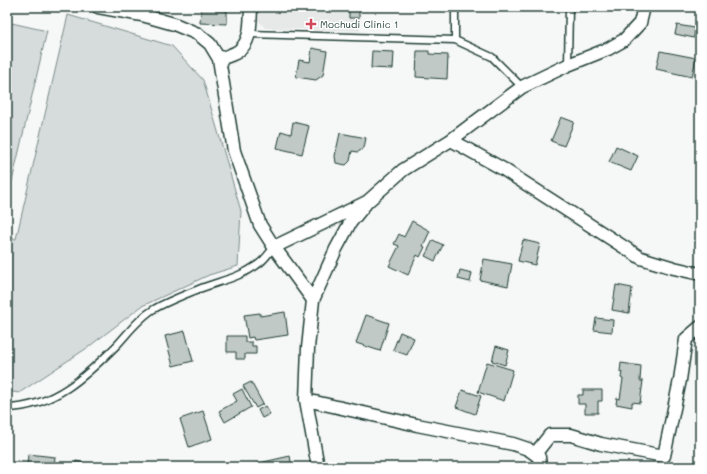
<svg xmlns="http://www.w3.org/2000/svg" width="707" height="474" font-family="Mali,sans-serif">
<rect width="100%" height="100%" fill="#f6f7f7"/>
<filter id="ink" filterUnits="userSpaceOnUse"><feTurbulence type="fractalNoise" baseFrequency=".025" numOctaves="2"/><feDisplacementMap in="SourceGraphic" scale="8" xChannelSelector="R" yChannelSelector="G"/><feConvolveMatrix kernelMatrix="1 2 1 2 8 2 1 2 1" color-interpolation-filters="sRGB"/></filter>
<g filter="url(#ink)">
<path fill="#e6e9e8" d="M258,7H361L360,31L265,28L257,19Z"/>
<path fill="#d6dcdb" stroke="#7a8c88" d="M68,15L172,46L203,80L241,211L238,266L209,275L142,306L87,348L19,393L7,391V237L16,239Z
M7,22L47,31L7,203Z"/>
<path fill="#c0c9c6" stroke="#1f3d34" d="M201,7H223L222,10L227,11V24L200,23Z
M349,7H359V18H349Z
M677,25L695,28L694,38L675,34Z
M312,48L327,51L323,75L316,80L296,77L299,60L310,62Z
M372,51L394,52L393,69L371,68Z
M417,51H429V54L448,55L447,79L416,77Z
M660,51L696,58L692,77L656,69Z
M561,117L574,122L564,146L551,141Z
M293,122L309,126L302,154L277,148L281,131L291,134Z
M340,133L366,138L364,148L358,152L352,151L350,161L346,165L336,163L335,156Z
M616,146L638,156L631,171L609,162Z
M412,221L430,231L423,246L425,247L420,257L417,255L408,275L389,266L399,246L394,244L399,234L404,237Z
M433,240L443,245L435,261L425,256Z
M523,240L540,244L535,265L518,261Z
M484,259L512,264L508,286L480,280Z
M460,270L472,273L470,282L458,279Z
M616,285L632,288L629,313L612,310Z
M285,312L288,335L254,340L253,337L248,338L244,315L260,313V316Z
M366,315L389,323L380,351L356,343Z
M596,318L613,320L612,332L594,330Z
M185,331L193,361L173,366L165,336Z
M400,332L414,338L407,355L393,350Z
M227,336H245V342H252V346H256V354H245V359H236V352H227Z
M496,346L509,350L505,365L492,361Z
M487,362L513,370L504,401L478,392Z
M621,363L641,366L640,381H643L640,403L632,402V407L616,404L617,398L620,399L623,379L621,378L622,372H620Z
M251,382L263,404L256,408L243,386Z
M242,389L251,407L225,422L219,411L237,401L233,394Z
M462,390L481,396L475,414L456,407Z
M583,390H602V401H598V413H585V404H578V395H583Z
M265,406L270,414L262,418L258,410Z
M203,411L212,439L189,447L180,419Z
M28,454L55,457L54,467H27Z
M290,456L292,467H256L255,464Z
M76,461L92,465V467H74Z
M592,462L610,467H591Z"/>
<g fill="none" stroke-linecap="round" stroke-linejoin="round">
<defs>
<path id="service" d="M249,34L455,40L492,57L522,87
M455,40V7
M568,65L569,7
M7,408C54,407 86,376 117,345C129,332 139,318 154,309C168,301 184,295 199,289C219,281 239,278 257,265C264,261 269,253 274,247"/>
<path id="minor" d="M98,7L142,15L174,24L198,34L210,44L219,59L234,151L260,225L274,247L313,300L308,348L306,400L318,467
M219,59C225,57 232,55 237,52C252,42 250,23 251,7
M451,140L522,87L568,65L608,49L624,40L640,23L644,7
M367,202L403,170L451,140L503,169L641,258L674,268L700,274
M274,247L367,202L350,223L336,249L313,300
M306,400L417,425L513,444L528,449L539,457L540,467
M535,454L550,435H571L601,444L664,456L680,380L686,339L700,327"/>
</defs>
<use href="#service" stroke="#1f3d34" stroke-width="9"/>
<use href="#minor" stroke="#1f3d34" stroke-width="15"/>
<use href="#service" stroke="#fff" stroke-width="6"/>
<use href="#minor" stroke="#fff" stroke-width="12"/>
</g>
</g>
<path fill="#d1495b" stroke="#fff" stroke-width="1.5" d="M309 18h4v4h4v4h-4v4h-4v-4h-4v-4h4z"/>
<g text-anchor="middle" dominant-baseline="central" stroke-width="3" stroke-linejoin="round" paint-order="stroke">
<g font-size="10" fill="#1f3d34" stroke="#fff" text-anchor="start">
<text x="320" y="24">Mochudi Clinic 1</text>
</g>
</g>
<rect width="707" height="474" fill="none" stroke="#fff" stroke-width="24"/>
<rect x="12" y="12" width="683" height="450" fill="none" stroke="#1f3d34" stroke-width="1.5" filter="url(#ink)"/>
</svg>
